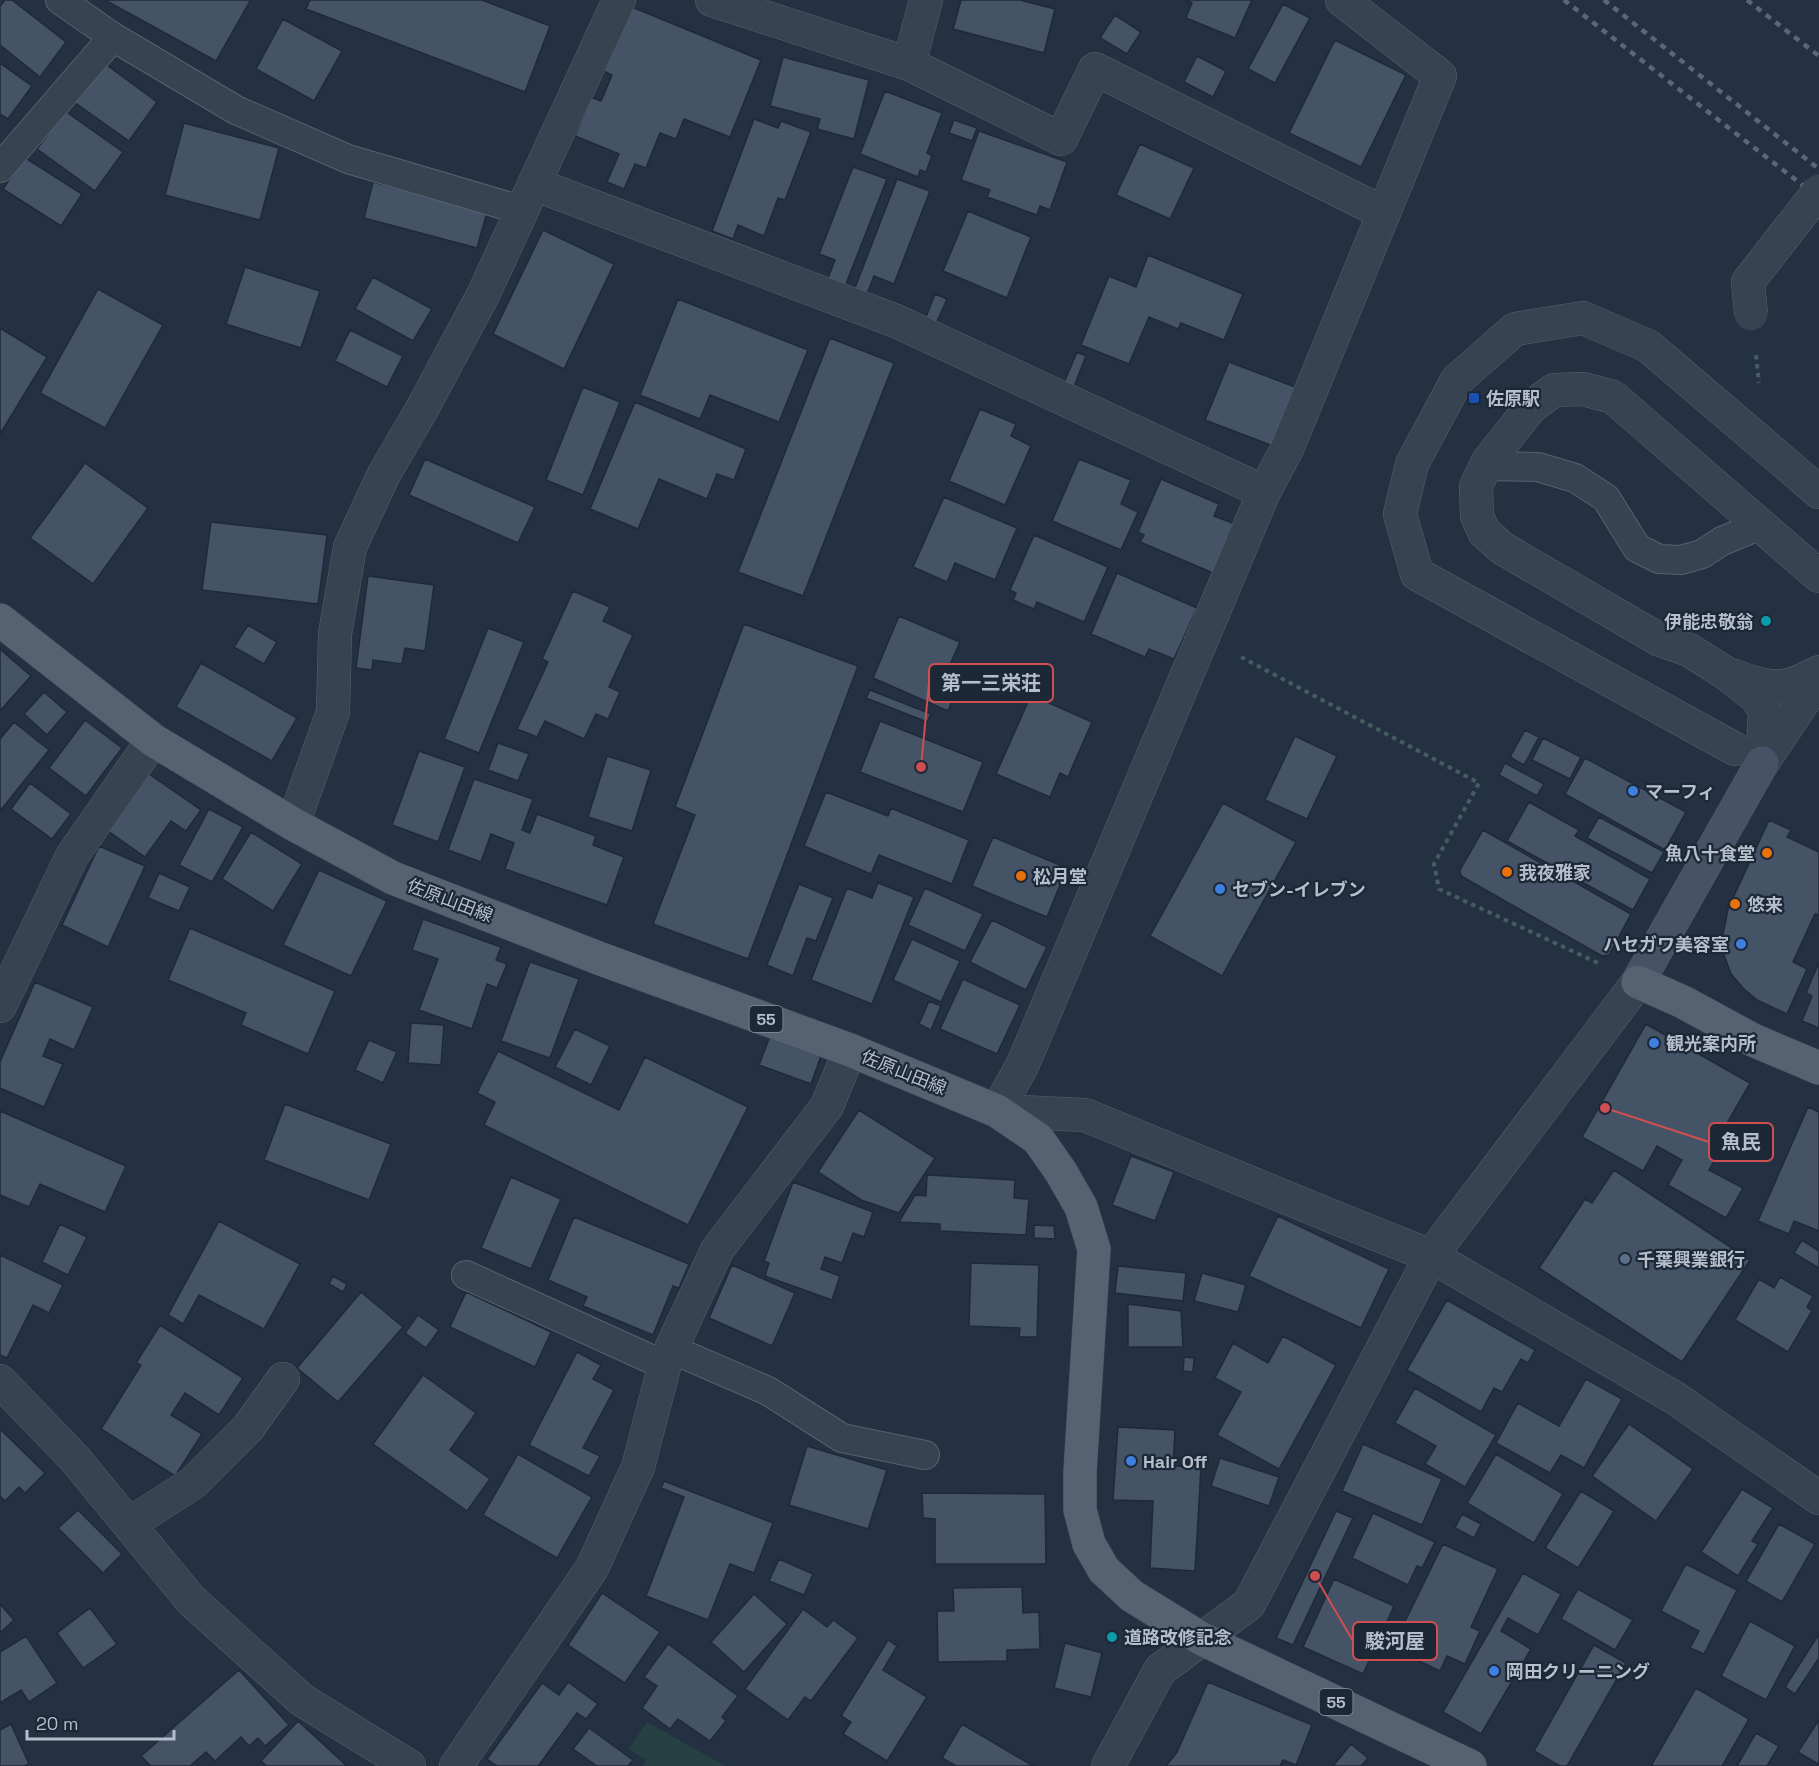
<svg xmlns="http://www.w3.org/2000/svg" width="1819" height="1766" font-family="'Space Grotesk','Noto Sans JP',sans-serif">
<rect width="100%" height="100%" fill="#243143"/>
<path fill="#264044" d="M647,1722L725,1766H643L646,1760L629,1749Z"/>
<path fill="#455367" stroke="#1f2a39" stroke-width="1.5" d="M5,0H12L66,42L40,77L0,45V6Z
M105,0H249L250,1L216,61Z
M310,0H482L550,26L525,92L306,9Z
M961,0H1020L1055,9L1044,53L953,29Z
M1185,0H1252L1235,38L1186,18L1192,3Z
M1283,4L1310,18L1275,83L1248,69Z
M627,5L761,60L730,137L684,119L676,139L660,133L646,168L635,164L624,189L607,182L619,154L575,136L591,97L601,101L612,75L600,69Z
M1115,15L1141,32L1127,54L1100,38Z
M283,19L342,51L314,101L256,69Z
M1335,40L1406,75L1361,167L1289,133Z
M1197,56L1226,71L1213,97L1184,82Z
M783,57L869,80L854,139L817,129L820,119L770,106Z
M0,63L32,86L8,119L0,114Z
M104,63L157,102L129,141L74,102Z
M885,91L942,113L927,153L932,156L926,172L920,170L918,177L860,154Z
M65,111L123,152L95,191L37,149Z
M754,119L778,128L781,121L811,132L785,200L778,198L764,236L738,225L733,239L712,231Z
M954,120L977,128L972,141L949,133Z
M184,123L279,148L260,220L165,195Z
M979,131L1067,162L1050,210L1040,206L1037,215L987,197L990,190L961,180Z
M1140,144L1194,168L1170,219L1116,195Z
M24,157L82,194L61,226L3,189Z
M853,167L887,179L844,289L826,283L835,260L819,254Z
M897,179L930,191L894,284L874,276L865,299L853,293Z
M373,182L487,212L477,248L364,218Z
M968,211L1031,237L1007,298L943,271Z
M543,230L614,264L564,369L493,334Z
M1148,255L1243,294L1224,340L1181,323L1178,329L1149,317L1129,364L1081,345L1109,276L1136,287Z
M245,267L320,291L301,348L226,324Z
M373,277L432,309L413,341L355,309Z
M98,289L163,325L105,428L40,393Z
M935,294L947,299L935,326L924,322Z
M678,299L808,350L779,422L710,395L700,419L640,395Z
M0,328L47,357L0,434Z
M350,330L403,356L387,387L335,361Z
M830,338L894,363L803,596L738,572Z
M1077,352L1086,356L1073,389L1063,385Z
M1229,362L1295,387L1273,446L1205,420Z
M583,387L620,402L583,495L546,480Z
M635,402L746,449L734,480L717,474L707,499L659,479L638,529L590,509Z
M980,409L1016,424L1011,436L1031,446L1005,505L949,481Z
M425,459L535,507L518,543L409,495Z
M1079,459L1131,480L1121,504L1138,512L1121,550L1052,521Z
M85,463L148,508L93,584L30,538Z
M1161,479L1219,504L1214,516L1235,524L1213,573L1140,542L1144,535L1138,532Z
M944,497L1017,528L995,580L955,563L947,582L913,567Z
M211,522L327,535L318,604L202,590Z
M1034,535L1108,567L1084,622L1037,602L1034,609L1013,600L1016,593L1010,590Z
M1117,573L1197,608L1174,659L1149,649L1145,657L1091,634Z
M368,576L434,585L425,651L405,648L402,664L373,660L372,670L356,668Z
M573,591L610,607L603,621L633,635L609,687L620,692L608,719L596,714L584,739L545,721L537,737L517,729L548,662L542,659Z
M899,616L960,642L948,669L963,675L948,711L873,678Z
M744,624L858,666L748,959L653,924L695,815L675,807Z
M248,625L277,642L264,664L234,647Z
M488,628L524,642L479,753L444,739Z
M0,649L31,676L0,711Z
M201,663L297,718L272,761L176,707Z
M870,690L931,714L927,722L866,698Z
M44,692L67,712L47,735L24,714Z
M1031,695L1092,722L1068,777L1060,773L1050,797L996,774Z
M85,720L122,748L86,796L49,768Z
M880,721L983,762L963,812L860,772Z
M14,722L49,750L0,811V739Z
M1525,730L1539,737L1524,765L1510,757Z
M1295,736L1337,756L1307,819L1265,800Z
M1543,738L1581,757L1570,779L1532,760Z
M498,743L529,754L518,781L488,770Z
M419,751L465,767L438,842L392,825Z
M607,756L651,770L632,831L588,817Z
M1585,758L1686,812L1665,850L1565,794Z
M1505,763L1544,784L1537,796L1499,775Z
M149,774L201,810L186,831L171,821L145,857L108,831Z
M474,779L533,799L522,830L530,833L537,814L596,836L593,845L624,857L607,905L505,869L514,843L491,834L481,862L448,850Z
M30,783L71,814L52,839L11,809Z
M826,792L888,816L891,808L969,840L952,884L879,855L871,874L804,846Z
M1529,802L1579,830L1575,836L1650,879L1633,910L1507,841Z
M1223,803L1296,842L1222,976L1150,936Z
M209,809L243,827L212,882L179,865Z
M1599,817L1664,852L1652,873L1587,838Z
M1769,820L1791,830L1787,837L1819,852V915L1815,914L1793,962L1807,969L1787,1014L1757,1000L1743,988L1731,974L1724,955L1722,939L1728,909Z
M1483,830L1631,914L1609,955L1602,956L1461,876L1460,870Z
M251,832L302,864L273,911L222,879Z
M993,837L1067,868L1047,917L972,886Z
M99,846L145,866L108,947L62,925Z
M319,870L387,901L351,976L283,945Z
M159,873L190,887L179,911L148,898Z
M878,883L914,897L872,1004L811,980L847,888L872,898Z
M799,884L833,898L816,941L807,938L793,976L767,965Z
M925,888L983,914L965,951L908,925Z
M423,919L501,947L496,960L507,964L497,988L487,984L472,1029L419,1010L438,959L412,950Z
M992,920L1047,947L1026,990L970,962Z
M190,928L335,991L308,1054L241,1025L246,1013L168,980Z
M912,939L960,961L941,1002L893,980Z
M530,962L579,979L550,1058L501,1041Z
M1819,962V1028L1802,1021L1812,996L1806,993Z
M963,979L1020,1005L997,1054L940,1029Z
M35,982L93,1007L74,1050L50,1039L43,1056L63,1064L44,1107L0,1088V1062Z
M929,1001L941,1006L931,1030L919,1024Z
M411,1023L444,1025L441,1065L408,1063Z
M1646,1024L1750,1083L1714,1146L1721,1150L1709,1170L1743,1188L1726,1218L1668,1185L1682,1160L1657,1146L1643,1171L1582,1137Z
M575,1029L610,1046L591,1085L555,1067Z
M770,1036L821,1056L811,1084L759,1065Z
M369,1040L397,1052L383,1083L355,1070Z
M498,1051L619,1110L645,1057L748,1107L688,1225L484,1125L495,1102L477,1093Z
M285,1104L391,1144L369,1200L264,1160Z
M1808,1107L1819,1112V1231L1794,1221L1789,1234L1758,1221Z
M859,1110L935,1158L899,1213L861,1200L818,1172Z
M0,1111L126,1166L105,1212L40,1184L29,1207L0,1195Z
M1131,1156L1174,1172L1155,1221L1112,1205Z
M1614,1170L1750,1260L1682,1362L1539,1268L1585,1199L1592,1203Z
M927,1175L1015,1180L1014,1198L1029,1199L1026,1235L940,1231V1224L899,1222L915,1195L926,1196Z
M511,1177L561,1199L531,1269L481,1248Z
M793,1182L873,1212L864,1237L853,1233L842,1263L825,1257L821,1269L840,1276L832,1300L765,1276L769,1263L764,1261Z
M1278,1216L1389,1269L1361,1328L1249,1276Z
M574,1217L689,1264L679,1288L673,1286L653,1335L583,1306L587,1297L548,1280Z
M219,1221L300,1264L264,1329L199,1295L183,1324L168,1315Z
M60,1224L87,1237L68,1275L42,1262Z
M1034,1225L1054,1226L1055,1239L1034,1238Z
M1802,1240L1819,1251V1268L1794,1253Z
M0,1255L63,1285L49,1313L33,1305L7,1358L0,1355Z
M971,1263L1039,1265L1037,1337H1019L1020,1328L969,1326Z
M732,1265L795,1293L772,1346L709,1318Z
M1118,1266L1186,1273L1183,1301L1115,1293Z
M1202,1273L1246,1285L1238,1312L1194,1301Z
M333,1276L347,1284L343,1292L329,1284Z
M1780,1277L1813,1296L1807,1307L1812,1311L1788,1352L1735,1320L1759,1279L1774,1288Z
M361,1292L403,1327L338,1402L297,1368Z
M466,1292L551,1332L535,1367L450,1327Z
M1447,1300L1535,1350L1528,1363L1521,1359L1502,1392L1494,1388L1481,1412L1407,1370Z
M1128,1304L1181,1311L1183,1347H1128Z
M418,1315L439,1330L426,1348L405,1333Z
M160,1325L243,1378L219,1415L185,1393L171,1415L202,1434L175,1476L101,1429L141,1365L136,1363Z
M1283,1336L1336,1365L1279,1469L1217,1435L1241,1392L1215,1378L1233,1343L1268,1363Z
M577,1352L601,1365L593,1379L614,1390L583,1448L600,1456L589,1476L529,1445Z
M1184,1357L1194,1358L1193,1372L1183,1371Z
M423,1375L476,1413L450,1450L490,1479L467,1511L373,1444Z
M1586,1379L1622,1399L1584,1468L1561,1455L1550,1473L1496,1443L1518,1403L1559,1426Z
M1415,1388L1496,1435L1465,1487L1425,1464L1436,1446L1395,1423Z
M1629,1424L1693,1469L1656,1521L1592,1476Z
M1118,1427L1175,1430L1173,1466L1201,1467L1195,1571L1150,1568L1153,1501L1113,1500Z
M0,1429L45,1473L25,1493L19,1487L5,1501L0,1496Z
M1363,1444L1442,1479L1422,1525L1342,1491Z
M807,1446L887,1470L868,1529L789,1505Z
M518,1454L592,1497L557,1558L483,1515Z
M1496,1454L1563,1494L1534,1543L1467,1503Z
M1220,1458L1279,1477L1269,1506L1211,1486Z
M664,1481L773,1523L754,1573L730,1564L708,1620L646,1596L684,1497L661,1488Z
M1742,1489L1773,1508L1752,1541L1758,1544L1738,1576L1701,1552Z
M1581,1491L1614,1511L1578,1568L1545,1548Z
M922,1493L1045,1494L1046,1564H935V1519L923,1518Z
M78,1510L122,1554L103,1573L58,1528Z
M1336,1511L1353,1518L1293,1645L1276,1638Z
M1373,1513L1435,1542L1422,1568L1417,1566L1408,1585L1352,1558Z
M1462,1514L1481,1524L1474,1538L1455,1528Z
M1779,1524L1815,1544L1782,1602L1746,1581Z
M1443,1544L1498,1569L1471,1627L1480,1631L1465,1664L1447,1656L1440,1671L1392,1648Z
M779,1559L813,1574L804,1595L769,1581Z
M1686,1564L1737,1590L1704,1654L1690,1648L1699,1631L1661,1611Z
M1523,1573L1561,1594L1538,1635L1508,1618L1501,1631L1531,1649L1481,1734L1443,1712Z
M1334,1579L1394,1606L1363,1674L1303,1647Z
M1022,1587L1023,1613L1039,1612L1040,1649L1007,1650V1661L938,1662L937,1611H954L953,1588Z
M1578,1589L1633,1620L1615,1650L1561,1619Z
M602,1593L660,1632L625,1683L568,1645Z
M754,1594L787,1624L744,1672L711,1642Z
M1,1605L14,1620L0,1633V1606Z
M90,1608L117,1644L83,1668L57,1633Z
M803,1609L827,1627L833,1620L858,1638L811,1701L805,1697L788,1720L745,1689Z
M1750,1621L1795,1646L1766,1700L1721,1676Z
M1819,1634V1658L1795,1694L1785,1687Z
M26,1636L57,1683L29,1702L21,1690L0,1703V1652Z
M888,1640L897,1646L883,1670L927,1697L887,1761L843,1734L851,1722L841,1716Z
M1065,1643L1102,1653L1091,1697L1054,1688Z
M668,1644L738,1696L722,1717L726,1721L710,1741L678,1719L670,1729L642,1708L657,1686L644,1677Z
M1594,1645L1626,1663L1567,1766H1560L1534,1751Z
M239,1670L289,1725L265,1746L258,1738L249,1746L241,1737L215,1761L206,1752L190,1766H151L141,1756Z
M568,1682L598,1704L586,1719L577,1713L539,1765L540,1766H497L487,1759L542,1683L559,1695Z
M1208,1682L1312,1725L1296,1765L1283,1760L1280,1766H1166L1177,1752Z
M1696,1688L1749,1719L1722,1766H1651Z
M1819,1720V1762L1818,1764L1798,1752Z
M298,1721L347,1766H267L261,1761Z
M11,1724L29,1764L24,1766H0V1730Z
M962,1724L1033,1766H956L942,1758Z
M589,1728L633,1760L628,1766H597L573,1749Z
M1756,1733L1779,1746L1767,1766H1737Z
M1351,1744L1368,1758L1361,1766H1333Z"/>
<g fill="none" stroke-linecap="round" stroke-linejoin="round">
<defs>
<path id="lane" d="M60,0L113,37L236,110L348,159L521,210
M0,168L113,37
M1485,466L1538,467L1575,478L1606,498L1637,548L1659,559L1681,560L1702,554L1722,541L1761,525
M466,1275L664,1365L671,1349L768,1391L842,1438L925,1455"/>
<path id="street" d="M712,0L909,64L1061,139L1095,69L1384,213
M909,64L926,0
M534,184L896,321L1264,492L1023,1064L997,1111L1085,1115L1341,1220L1431,1256L1675,1398L1819,1498
M1264,492L1287,449L1440,76L1342,0
M1735,676C1753,683 1773,690 1792,684C1801,682 1810,676 1819,672
M1735,749L1417,574L1400,514L1412,464L1457,380L1515,329L1583,318L1648,346L1819,492
M1763,762L1819,678
M1762,763L1765,711L1757,698L1724,672L1689,650L1660,640L1502,548L1484,532L1477,516L1476,486L1488,461L1531,407L1554,390L1583,389L1613,397L1819,576
M293,824L333,712L335,634L350,547L384,474L422,409L483,295L619,0
M0,1006L72,856L153,740
M0,1381L75,1459L191,1600L302,1700L409,1766
M129,1524L193,1483L248,1428L283,1379
M456,1766L592,1568L638,1467L666,1360L717,1250L827,1106L850,1050
M1108,1766L1160,1670L1249,1604L1431,1256L1638,982"/>
<path id="secondary" d="M1638,982L1762,763"/>
<path id="primary" d="M0,620L153,740L293,824L393,878L601,959L850,1050L997,1111L1038,1139L1061,1172L1081,1207L1094,1249L1080,1472V1510L1089,1544L1104,1570L1132,1596L1202,1639L1470,1766
M1638,982L1683,1002L1753,1040L1819,1068"/>
</defs>
<use href="#lane" stroke="#56616f" stroke-width="30"/>
<use href="#street" stroke="#56616f" stroke-width="34"/>
<use href="#secondary" stroke="#56616f" stroke-width="34"/>
<use href="#primary" stroke="#424c5b" stroke-width="34"/>
<path stroke="#445d60" stroke-width="4" stroke-dasharray="4.5 4.5" stroke-linecap="butt" d="M1756,355L1759,383
M1241,657L1479,783L1434,864L1439,889L1598,963"/>
<use href="#lane" stroke="#384352" stroke-width="28"/>
<use href="#street" stroke="#384352" stroke-width="33"/>
<use href="#secondary" stroke="#465266" stroke-width="33"/>
<use href="#primary" stroke="#566272" stroke-width="33"/>
<path stroke="#5a6779" stroke-width="4.5" stroke-dasharray="6 6" stroke-linecap="butt" d="M1564,0L1819,198
M1604,0L1819,169
M1747,0L1819,56"/>
<defs>
<path id="street-bridge" d="M1751,314L1748,282L1819,191"/>
</defs>
<use href="#street-bridge" stroke="#56616f" stroke-width="34" stroke-linecap="butt"/>
<use href="#street-bridge" stroke="#384352" stroke-width="33"/>
</g>
<rect fill="#1a4fb4" stroke="#1d2837" stroke-width="2" x="1468" y="392" width="12" height="12" rx="3"/>
<g fill="#0f9aa8" stroke="#1d2837" stroke-width="2">
<circle cx="1766" cy="621" r="6"/>
<circle cx="1112" cy="1637" r="6"/>
</g>
<g fill="#3f7fe0" stroke="#1d2837" stroke-width="2">
<circle cx="1633" cy="791" r="6"/>
<circle cx="1220" cy="889" r="6"/>
<circle cx="1741" cy="944" r="6"/>
<circle cx="1654" cy="1043" r="6"/>
<circle cx="1131" cy="1461" r="6"/>
<circle cx="1494" cy="1671" r="6"/>
</g>
<g fill="#e8710a" stroke="#1d2837" stroke-width="2">
<circle cx="1767" cy="853" r="6"/>
<circle cx="1507" cy="872" r="6"/>
<circle cx="1021" cy="876" r="6"/>
<circle cx="1735" cy="904" r="6"/>
</g>
<circle fill="#5c6f8a" stroke="#1d2837" stroke-width="2" cx="1625" cy="1259" r="6"/>
<g text-anchor="middle" dominant-baseline="central" stroke-width="4.5" stroke-linejoin="round" paint-order="stroke">
<g fill="#1d2837" stroke="#87919f" stroke-width="1.5">
<rect x="749.5" y="1006" width="33" height="26" rx="4.5"/>
<rect x="1319.5" y="1689" width="33" height="26" rx="4.5"/>
</g>
<g font-size="16" font-weight="bold" fill="#b5becc">
<text x="766" y="1019">55</text>
<text x="1336" y="1702">55</text>
</g>
<g font-size="18" font-weight="bold" fill="#b5becc" stroke="#1d2837" text-anchor="start">
<text x="1486" y="398">佐原駅</text>
<text x="1754" y="621" text-anchor="end">伊能忠敬翁</text>
<text x="1645" y="791">マーフィ</text>
<text x="1755" y="853" text-anchor="end">魚八十食堂</text>
<text x="1519" y="872">我夜雅家</text>
<text x="1033" y="876">松月堂</text>
<text x="1232" y="889">セブン-イレブン</text>
<text x="1747" y="904">悠来</text>
<text x="1729" y="944" text-anchor="end">ハセガワ美容室</text>
<text x="1666" y="1043">観光案内所</text>
<text x="1637" y="1259">千葉興業銀行</text>
<text x="1143" y="1461">Hair Off</text>
<text x="1124" y="1637">道路改修記念</text>
<text x="1506" y="1671">岡田クリーニング</text>
</g>
<g font-size="18" fill="#b5becc" stroke="#1d2837">
<text transform="translate(450 900) rotate(21)">佐原山田線</text>
<text transform="translate(904 1072) rotate(22)">佐原山田線</text>
</g>
</g>
<path fill="none" stroke="#ce4e51" stroke-width="2" d="M921 767L929 683M1605 1108L1709 1142M1315 1576L1353 1641"/>
<g fill="#ce4e51" stroke="#1d2837" stroke-width="2">
<circle cx="921" cy="767" r="6"/>
<circle cx="1605" cy="1108" r="6"/>
<circle cx="1315" cy="1576" r="6"/>
</g>
<g fill="#1d2837" stroke="#ce4e51" stroke-width="2">
<rect x="929" y="664" width="124" height="38" rx="6"/>
<rect x="1709" y="1123" width="64" height="38" rx="6"/>
<rect x="1353" y="1622" width="84" height="38" rx="6"/>
</g>
<g font-size="20" text-anchor="middle" font-weight="bold" fill="#b5becc">
<text x="991" y="690">第一三栄荘</text>
<text x="1741" y="1149">魚民</text>
<text x="1395" y="1648">駿河屋</text>
</g>
<path d="M27 1730v9h147v-9" fill="none" stroke="#b5becc" stroke-width="3"/>
<text x="36" y="1730" font-size="18" fill="#b5becc" stroke="#1d2837" stroke-width="4.5" paint-order="stroke">20 m</text>
</svg>
